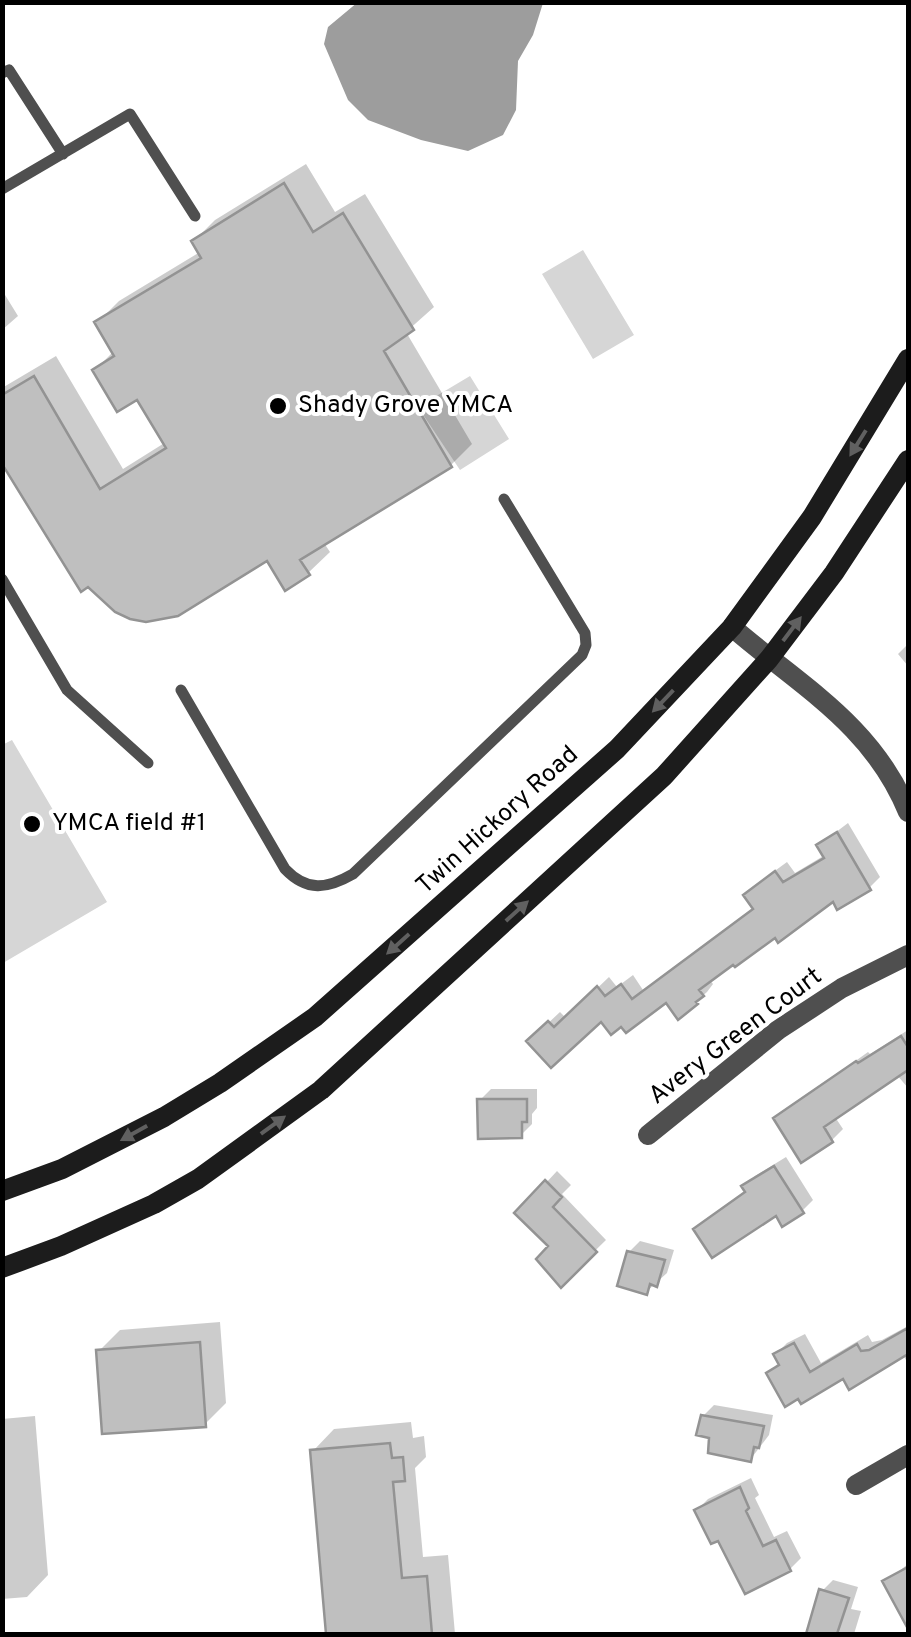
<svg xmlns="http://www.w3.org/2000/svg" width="911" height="1637" font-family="Overpass,sans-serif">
<rect width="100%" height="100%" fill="#fff"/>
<path fill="#d6d6d6" d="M583,250L634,335L593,359L542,274Z
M470,376L509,439L460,470L418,407Z
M12,740L107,902L3,963L2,745Z"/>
<path fill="#9d9d9d" d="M358,2L543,3L533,35L518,61L516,110L503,135L468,151L421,140L368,120L348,100L324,44L328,27Z"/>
<path fill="#0003" d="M306,164L335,212L365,194L434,307L406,332L472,444L451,465L324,543L330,552L308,573L2,457V388L56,356L123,469L166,442L138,396L95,370L114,351L97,323L119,301L200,252L194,241L215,220Z
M2,290L18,316L2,330Z
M908,644V666L898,654Z
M848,823L880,877L869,888L834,898L734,961L709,979L713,984L707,992L679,1016L666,999L529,1041L560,1012L566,1018L609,977L617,987L633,975L643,990L755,908L746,895L757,884L787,862L795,873L825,855L819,845Z
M908,1030V1088L897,1075L835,1117L843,1129L832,1140L776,1118L868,1052L870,1054Z
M491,1089H537V1108L532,1114V1124L521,1135L480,1100Z
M786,1157L813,1200L802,1211L776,1213L696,1229L747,1190L744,1186L755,1176Z
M557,1171L571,1185L562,1194L606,1240L561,1284L552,1247L518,1213Z
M640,1241L674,1250L667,1273L646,1292L629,1252Z
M220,1322L226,1403L205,1424L99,1351L120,1330Z
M908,1326V1364L903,1354L844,1376L769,1373L780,1361L776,1354L787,1343L805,1334L821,1363L868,1335L872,1342L882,1340Z
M714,1405L773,1415L769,1435L750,1460L711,1436L703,1416Z
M35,1416L48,1575L27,1597L2,1599V1419Z
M411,1422L413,1438L424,1436L426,1457L415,1468L423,1557L448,1555L455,1634H329L313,1451L334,1429Z
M751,1478L759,1495L755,1498L774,1537L787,1531L801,1558L790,1569L719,1538L697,1510L708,1499Z
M908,1564V1624L888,1587V1580Z
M833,1580L858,1587L851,1609L861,1611L854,1634H809L822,1591Z"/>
<path fill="#bfbfbf" stroke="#939393" stroke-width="2.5" d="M284,183L313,232L343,213L414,330L384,351L452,467L300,560L310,575L285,591L267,561L178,616L146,622L130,619L115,612L88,587L81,592L2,464V395L34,376L100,489L166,448L137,400L117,412L92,370L114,356L94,322L201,258L191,241Z
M837,832L871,890L837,910L833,902L778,943L775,938L735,967L733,965L699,990L704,996L696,1002L698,1004L678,1020L666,1003L626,1033L621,1027L611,1035L601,1022L551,1068L526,1041L548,1021L554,1027L597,986L605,996L621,984L632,999L753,909L743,895L775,871L783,882L824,858L816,845Z
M901,1036L908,1047V1070L824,1127L833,1142L801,1163L773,1118L856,1061L858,1063Z
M477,1099H527V1122H522V1138L478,1139Z
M774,1166L804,1213L782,1227L776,1216L712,1258L693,1229L745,1192L741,1186Z
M545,1180L562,1197L553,1207L597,1252L561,1288L536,1259L548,1246L514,1213Z
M627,1251L665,1260L657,1287L650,1284L647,1295L617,1286Z
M908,1328V1354L849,1390L843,1379L801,1404L798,1399L785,1407L766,1373L779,1365L773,1354L794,1343L810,1372L857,1344L861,1351L869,1350Z
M200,1342L206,1427L102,1434L96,1350Z
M701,1415L764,1426L759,1448L754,1447L751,1462L708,1453L709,1438L696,1435Z
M390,1443L392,1458L403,1457L405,1481L393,1482L402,1578L427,1576L432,1634H326L310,1450Z
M740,1487L749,1508L746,1511L763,1546L776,1540L791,1571L745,1594L718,1541L711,1544L694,1510Z
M908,1567V1629L882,1581Z
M819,1589L849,1598L837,1634H806Z"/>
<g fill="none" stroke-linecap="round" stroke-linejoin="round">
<path stroke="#4f4f4f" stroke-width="11" d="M2,73L9,70L63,154
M2,189L130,114L195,216
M2,579L67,690L148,763
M181,690L285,869C307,892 327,889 353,874L582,655L586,645L585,633L504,499"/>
<path stroke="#4f4f4f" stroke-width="20" d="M732,627C800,686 872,724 908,812
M648,1135L778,1030L842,988L908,955
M856,1485L908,1455"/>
<path stroke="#1c1c1c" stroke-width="20" d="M2,1191L62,1169L164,1117L220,1083L315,1017L617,749L732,627L812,517L908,359
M2,1268L61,1246L154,1204L198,1179L321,1090L664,776L769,659L834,573L908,460"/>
</g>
<defs><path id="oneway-solid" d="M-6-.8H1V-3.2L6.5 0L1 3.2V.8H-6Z" transform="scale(2.5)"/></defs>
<g fill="#606060">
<use href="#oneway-solid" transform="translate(858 443) rotate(122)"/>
<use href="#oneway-solid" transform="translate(792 629) rotate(-53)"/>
<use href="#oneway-solid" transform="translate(663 701) rotate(134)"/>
<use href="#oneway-solid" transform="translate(517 911) rotate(-42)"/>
<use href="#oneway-solid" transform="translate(398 944) rotate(138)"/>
<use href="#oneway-solid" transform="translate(273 1125) rotate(-36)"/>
<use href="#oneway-solid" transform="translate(134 1133) rotate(151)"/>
</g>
<g fill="#000" stroke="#fff" stroke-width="4">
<circle cx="278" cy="406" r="10"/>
<circle cx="32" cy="824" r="10"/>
</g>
<g text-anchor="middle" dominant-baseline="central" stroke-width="8" stroke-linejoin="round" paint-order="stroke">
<g font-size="25" fill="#000" stroke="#fff" text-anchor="start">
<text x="298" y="406">Shady Grove YMCA</text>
<text x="52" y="824">YMCA field #1</text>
</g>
<g font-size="25" fill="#000" stroke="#fff">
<text transform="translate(498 821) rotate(-42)">Twin Hickory Road</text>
<text transform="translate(736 1037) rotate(-37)">Avery Green Court</text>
</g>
</g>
<rect width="911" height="1637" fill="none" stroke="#000000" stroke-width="10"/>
</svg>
